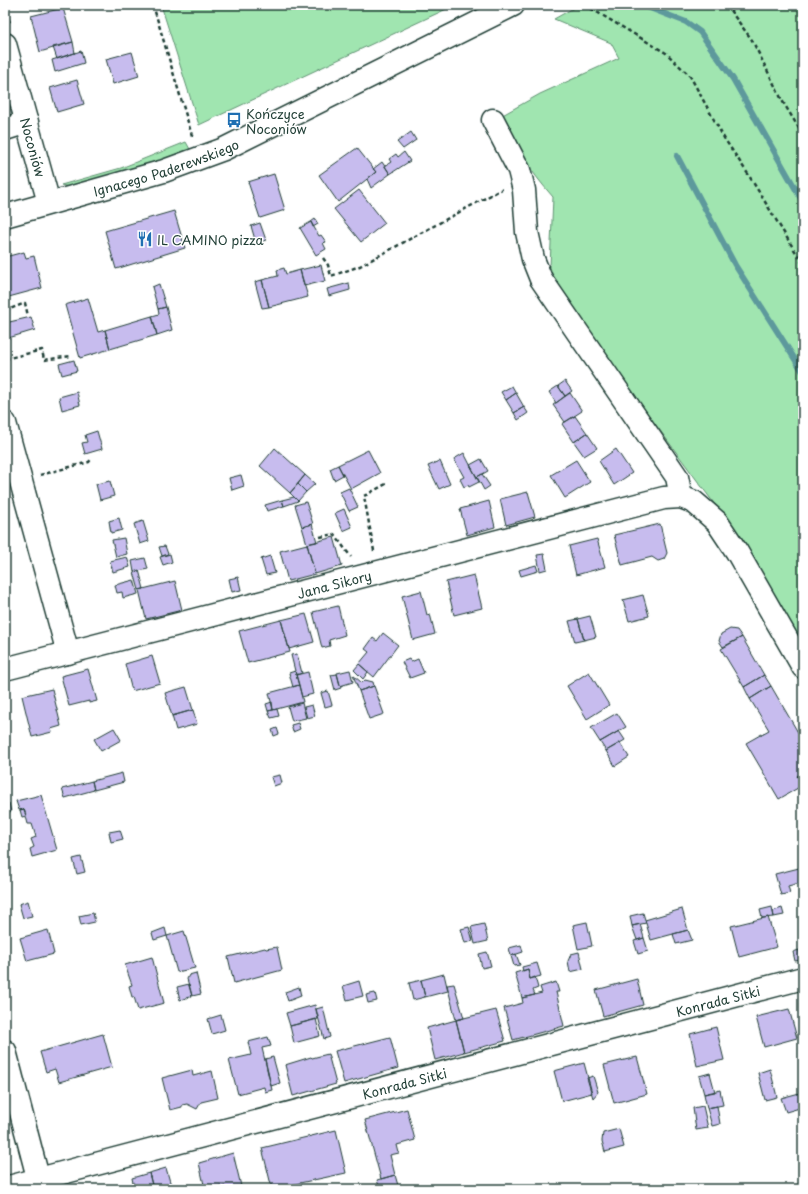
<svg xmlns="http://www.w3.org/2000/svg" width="808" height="1194" font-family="'Playpen Sans',sans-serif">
<rect width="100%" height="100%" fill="#fff"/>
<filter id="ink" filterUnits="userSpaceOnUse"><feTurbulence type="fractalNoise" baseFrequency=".025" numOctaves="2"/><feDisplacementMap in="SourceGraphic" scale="8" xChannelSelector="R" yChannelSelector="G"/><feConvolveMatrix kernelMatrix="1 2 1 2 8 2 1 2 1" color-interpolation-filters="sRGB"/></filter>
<g filter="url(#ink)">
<path fill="#a0e5b0" stroke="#609172" d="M161,5H455L199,125Z
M579,5H803V647L739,537L570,309L555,284L550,267L553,197C531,172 514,146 499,117L540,94L619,58L611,43L554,19Z
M186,142L191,151L69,187L61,185L121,168Z"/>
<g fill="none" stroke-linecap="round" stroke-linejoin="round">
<path stroke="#5d999c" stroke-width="6" d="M642,5L686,22L700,32L733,79L803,202
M677,156L735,265L803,372"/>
</g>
<path fill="#c7bcee" stroke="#1f3d34" d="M63,8L73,42L40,52L31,16Z
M73,42L75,53L57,59L53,47Z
M81,51L84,63L55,72L52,60Z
M132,52L139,76L113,84L106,59Z
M77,80L84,104L57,112L50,88Z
M411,132L416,140L403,149L397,142Z
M357,148L376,172L338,202L319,175Z
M404,152L410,161L390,174L385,166L391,162L389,159L396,154L398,157Z
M382,162L390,174L371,188L367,179L376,172L373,169Z
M274,174L285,210L260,218L248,182Z
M359,190L385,223L361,242L334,209Z
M174,211L185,248L116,269L105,231Z
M315,219L318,224L313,227L311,222Z
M311,222L319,236L321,235L326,242L323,243L326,249L316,255L300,228Z
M260,223L266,240L256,243L251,226Z
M24,252L26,258L34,256L42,288L5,298V257Z
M321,265L325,281L304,286L300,270Z
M284,268L286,274L300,270L308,297L269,307L262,280L278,276L277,270Z
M262,280L269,307L262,308L255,282Z
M349,283L350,290L329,296L327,289Z
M159,284L166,307L158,309L152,287Z
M88,298L98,332L105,330L110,349L80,358L65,305Z
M166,307L172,330L157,335L152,316L159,314L158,309Z
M152,316L157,335L110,349L105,330Z
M31,317L35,330L5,339V323Z
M74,360L77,371L62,375L59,364Z
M565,381L572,391L565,396L558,386Z
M512,386L516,393L506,400L501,392Z
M558,386L565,396L556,403L549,392Z
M77,392L80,405L62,410L59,397Z
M516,393L524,407L514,413L506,400Z
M570,393L582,411L565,422L553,405Z
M524,407L528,413L518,420L514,413Z
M575,416L587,433L574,442L562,424Z
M97,431L102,449L85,454L82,443L87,442L85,435Z
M587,433L597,448L584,456L574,442Z
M275,448L305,475L290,493L260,466Z
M616,449L632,473L614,485L599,461Z
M368,450L380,473L351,489L338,465Z
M464,453L479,482L469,487L468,485L464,487L460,479L464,477L454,459Z
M481,459L488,471L477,477L470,465Z
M576,460L590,482L565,498L551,475Z
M440,461L450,484L439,489L428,466Z
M338,465L343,475L334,480L330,469Z
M482,474L490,486L484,490L477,477Z
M241,475L244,486L232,490L229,478Z
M305,475L315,484L306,492L298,484Z
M110,481L114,496L100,500L96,484Z
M298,484L306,492L298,501L290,493Z
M349,488L358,507L349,511L340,492Z
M528,492L535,517L506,525L500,499Z
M294,497L298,501L284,506L282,500Z
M282,500L284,506L267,511L265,505Z
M489,501L495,527L467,535L460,509Z
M306,502L313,524L302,527L295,505Z
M344,509L352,527L343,531L335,513Z
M119,518L122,530L111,533L109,521Z
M143,521L149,541L140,544L134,524Z
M312,524L317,542L307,544L302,527Z
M660,524L667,553L664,559L658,561L652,557L622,565L614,535Z
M334,537L342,566L315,574L307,544Z
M124,538L127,554L116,557L112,540Z
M597,539L605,567L576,575L569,546Z
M307,544L315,574L288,581L280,551Z
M165,546L168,554L162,556L159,547Z
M170,554L172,562L163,565L160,557Z
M544,554L547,569L540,571L537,555Z
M270,556L275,573L266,575L261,559Z
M127,557L130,567L113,572L110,561Z
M145,558L148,569L134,572L132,561Z
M536,565L538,571L521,576L519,570Z
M139,570L144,589L139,590L134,572Z
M474,575L482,608L454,615L446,582Z
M238,577L241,590L232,592L229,579Z
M134,580L138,594L123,598L122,592L117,593L115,585Z
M175,581L182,610L146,619L139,590Z
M421,591L427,615L430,614L435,634L413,640L402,596Z
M643,595L649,616L629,621L623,600Z
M338,606L345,635L329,640L330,646L322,648L313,612Z
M306,614L314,642L289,649L281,620Z
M590,616L596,637L584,640L578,619Z
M578,619L584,640L575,642L569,621Z
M281,620L290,652L248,663L239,631Z
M730,629L737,630L742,637L723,647L719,641L721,634Z
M383,633L398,645L374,677L359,664L369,652L365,649L373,638L377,641Z
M742,637L764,675L744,687L721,649Z
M297,654L302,673L296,675L291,655Z
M152,656L160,683L132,691L125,664Z
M409,659L411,662L418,659L424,673L410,678L402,662Z
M359,664L368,672L363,679L354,670Z
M88,669L97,701L89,703V701L69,706L61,676Z
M350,670L353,682L340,686L337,673Z
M295,671L299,685L293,687L289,673Z
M308,672L313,694L302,697L296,675Z
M589,672L609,705L587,719L567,686Z
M337,674L341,688L335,690L331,675Z
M353,675L362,683L365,680L373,682L374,686L359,691Z
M764,675L771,686L750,699L744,687Z
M299,685L303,702L273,710L269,693Z
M374,686L384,714L369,719L359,691Z
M771,686L803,741V773L797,776L803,785L779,799L746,743L769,730L750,699Z
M186,687L193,710L172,716L165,693Z
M52,689L61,726L51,729L52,732L32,737L22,696Z
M328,691L332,705L325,707L321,693Z
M272,702L273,710L268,711L266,704Z
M302,703L306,718L292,721L288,707Z
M312,705L315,716L307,718L304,707Z
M277,709L279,716L271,718L268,711Z
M193,710L197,724L176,730L172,716Z
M617,713L626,727L600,742L591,728Z
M298,723L300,729L293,732L291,725Z
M114,728L121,740L101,751L94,739Z
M277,728L279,734L274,736L272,730Z
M619,731L625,740L606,751L600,742Z
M620,743L629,757L615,766L606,751Z
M122,773L124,782L94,790L92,781Z
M280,775L282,783L274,786L271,777Z
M92,781L94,790L65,798L62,789Z
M41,795L57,850L32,857L30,849L34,847L31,839L36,837L32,824H28L24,809L19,810L16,801Z
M9,803L11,812L5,814V804Z
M24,809L26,816L22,817L20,810Z
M120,830L123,839L111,842L109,832Z
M81,857L85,872L77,874L73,859Z
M803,867V882L788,886L790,893L781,895L775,874Z
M28,901L32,916L23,918L19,904Z
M772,907L774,917L762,918L760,910Z
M782,908L784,915L774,917L773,911Z
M682,909L688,930L651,940L645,920Z
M93,913L95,922L81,925L79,916Z
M643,913L646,923L632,926L630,916Z
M768,917L777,947L739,957L731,926Z
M587,922L592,946L578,949L573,925Z
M484,924L488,941L475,944L471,927Z
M640,924L644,938L637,940L632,926Z
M469,927L473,941L465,943L461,929Z
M165,928L167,936L154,940L152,933Z
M48,930L54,954L27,961L20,938Z
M688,930L692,940L676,944L673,934Z
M184,931L195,968L177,972L167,936Z
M644,938L648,951L638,954L634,941Z
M521,945L523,952L511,956L509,948Z
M277,947L282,970L234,983L228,957L265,948L266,949Z
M799,950L801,960L795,961L793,952Z
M487,952L491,966L482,968L479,954Z
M579,952L583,969L570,972L568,961L571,954Z
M516,954L520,965L514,966L511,956Z
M152,957L164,1003L138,1010L134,997H132L129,986L132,985L125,965Z
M537,963L541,976L530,979L528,969L523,971L522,967Z
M528,969L530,979L535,977L538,988L533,990L535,995L522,998L515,973Z
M196,973L201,994L192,996L187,979L189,975Z
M444,974L448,991L425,997L421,980Z
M637,979L643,1005L603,1016L596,990Z
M421,980L425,997L413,1000L409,983Z
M359,981L363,996L347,1000L343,986Z
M556,982L559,992H556L564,1026L513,1040L504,1008L523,1003L522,998L542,993L540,987Z
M189,984L192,996L180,1000L177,987Z
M454,984L464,1018L456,1020L447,985Z
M299,987L301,996L288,1001L285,992Z
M375,993L377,1001L368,1003L366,995Z
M315,1005L318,1019L290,1026L286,1013Z
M323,1007L330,1037L324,1039L316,1009Z
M789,1009L797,1038L764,1047L756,1017Z
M496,1010L505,1041L464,1052L456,1020Z
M221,1015L225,1030L212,1034L208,1019Z
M316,1019L320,1036L294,1043L290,1026Z
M456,1020L464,1052L435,1060L427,1028Z
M716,1027L724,1060L697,1066L690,1034Z
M103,1034L112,1067L59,1082L55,1069L46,1072L40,1052Z
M268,1037L271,1046L262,1048L272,1090L265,1092L264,1087L238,1094L229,1060L251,1055L248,1042Z
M390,1037L398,1068L344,1083L335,1051Z
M328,1054L336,1084L293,1096L285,1065L311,1057L312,1058Z
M273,1057L280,1083L271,1086L265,1059Z
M637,1057L647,1094L614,1103L604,1065Z
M584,1063L592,1093L562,1101L554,1071Z
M770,1069L777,1097L765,1100L758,1073Z
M192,1070L193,1076L212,1071L218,1098L201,1102L197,1109L187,1104L182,1105V1107L170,1110L162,1078Z
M710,1073L715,1092L704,1094L699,1076Z
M593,1076L598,1092L593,1098L587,1078Z
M720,1090L723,1105L707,1108L704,1094Z
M803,1092V1107L786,1112L781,1098Z
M703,1106L708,1128L696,1130L693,1108Z
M717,1106L720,1124L712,1126L707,1108Z
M407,1109L415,1140L397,1145L399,1153L390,1155L395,1175L381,1179L365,1120Z
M619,1129L624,1147L605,1152L602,1141L603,1133Z
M336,1130L346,1173L272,1189L262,1148Z
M233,1153L241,1186L229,1189H226L225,1186L205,1189L199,1163Z
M166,1168L172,1189H153L149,1173Z
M149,1173L153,1189H129L134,1188L132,1178Z
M395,1175L399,1189H380L377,1180Z"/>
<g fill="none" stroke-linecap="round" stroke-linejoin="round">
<defs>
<g id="minor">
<path id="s1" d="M5,44L49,203"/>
<path d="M493,120L519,170L524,190L527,232L533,259L541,279L677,477L681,497"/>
<path d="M5,129L27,122"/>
<path d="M5,423L68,653"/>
<path id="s2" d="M5,669L664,498L681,497L694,502L717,522L737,552L803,667"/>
<path d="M5,1051L41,1189"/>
<path id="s3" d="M5,1188L803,978"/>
</g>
<g id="major">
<path id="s4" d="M5,216L164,171L224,149L513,5"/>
</g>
</defs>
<use href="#minor" stroke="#1f3d34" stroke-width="25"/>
<use href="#major" stroke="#1f3d34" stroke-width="25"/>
<path stroke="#1f3d34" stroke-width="2.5" stroke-dasharray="4 3" stroke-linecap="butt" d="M5,5L10,24
M153,5L193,139
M585,5L666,53L690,76L724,138L748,174L803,264
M726,5L752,40L783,102L803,135
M323,258L328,265L331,276L360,266L502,189
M5,311L25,303L28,316
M5,359L42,350L44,360L71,356
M40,475L89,462L92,458
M320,537L334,534L351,557
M374,551L364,496L386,484"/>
<use href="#minor" stroke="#fff" stroke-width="22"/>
<use href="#major" stroke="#fff" stroke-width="22"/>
</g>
</g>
<defs>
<symbol id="bus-bare" viewBox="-9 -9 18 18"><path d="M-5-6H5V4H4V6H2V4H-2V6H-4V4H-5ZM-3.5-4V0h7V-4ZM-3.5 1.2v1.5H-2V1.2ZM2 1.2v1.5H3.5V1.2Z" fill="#1f6fb2" stroke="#fff" stroke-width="2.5" paint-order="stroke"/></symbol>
<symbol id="restaurant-bare" viewBox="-9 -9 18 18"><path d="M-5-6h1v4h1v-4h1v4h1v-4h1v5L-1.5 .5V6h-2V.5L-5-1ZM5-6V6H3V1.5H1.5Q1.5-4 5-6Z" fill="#1f6fb2" stroke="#fff" stroke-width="2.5" paint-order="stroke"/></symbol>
</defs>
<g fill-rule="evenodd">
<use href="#bus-bare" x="223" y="109" width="22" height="22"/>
<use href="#restaurant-bare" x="134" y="228" width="22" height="22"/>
</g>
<g text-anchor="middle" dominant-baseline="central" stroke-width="3" stroke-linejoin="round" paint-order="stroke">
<g font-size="13" fill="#1f3d34" stroke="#fff" text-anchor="start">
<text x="246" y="113">Kończyce<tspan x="246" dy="15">Noconiów</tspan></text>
<text x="157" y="239">IL CAMINO pizza</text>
</g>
<g font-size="13" fill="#1f3d34" stroke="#fff">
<text stroke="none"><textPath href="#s1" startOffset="107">Noconiów</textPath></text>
<text stroke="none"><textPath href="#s4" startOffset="168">Ignacego Paderewskiego</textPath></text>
<text stroke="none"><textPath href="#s2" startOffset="340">Jana Sikory</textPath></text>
<text stroke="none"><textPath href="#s3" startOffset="737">Konrada Sitki</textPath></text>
<text stroke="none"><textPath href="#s3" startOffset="413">Konrada Sitki</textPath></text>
</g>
</g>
<rect width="808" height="1194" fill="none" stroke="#fff" stroke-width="20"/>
<rect x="10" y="10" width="788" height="1174" fill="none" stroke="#1f3d34" stroke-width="1.5" filter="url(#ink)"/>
</svg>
